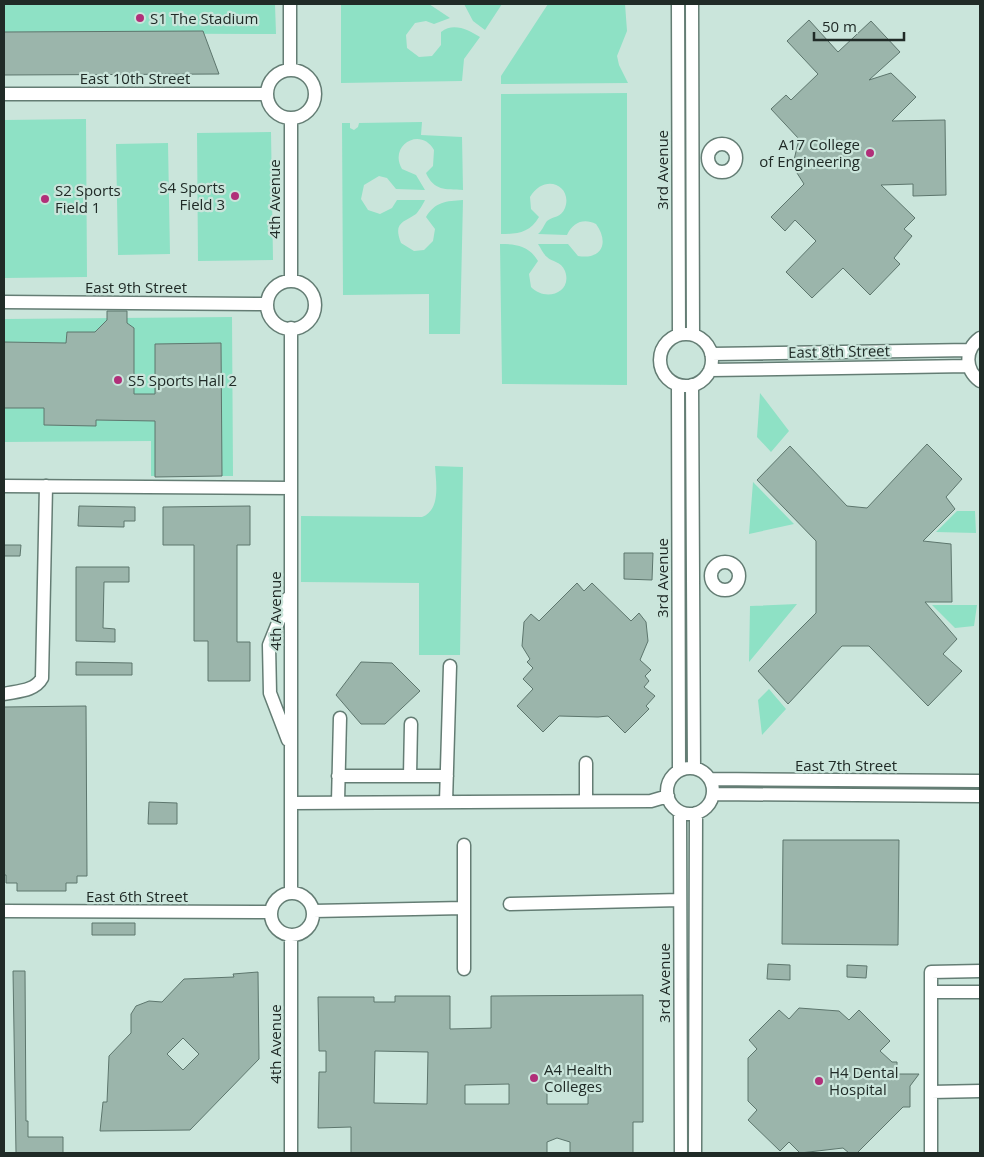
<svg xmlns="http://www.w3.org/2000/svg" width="984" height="1157" font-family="'Open Sans',sans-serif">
<rect width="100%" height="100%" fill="#cae5db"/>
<path fill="#8ee1c5" d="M4,4H275L276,34L4,33Z
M341,4H429L450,18L434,24L426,21L415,23L406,35L407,48L419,57L432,56L441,45V32C454,22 468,30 480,37L464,59L462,81L341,83Z
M464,4H502L485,30L473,21Z
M548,4H625L627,31L617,56L619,65L628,83L501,84V76Z
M627,93V385L502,384L500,244C517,244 529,246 538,261L529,274L531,287C545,302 573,293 565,271C561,261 552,262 547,257C543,254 541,248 538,244H568L578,256C603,260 609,242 596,224C584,218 573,222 567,235L538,234C542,231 544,225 547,221C553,216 561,218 565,208C573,186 545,172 530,197L531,209L539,217C530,233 517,234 501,234V94Z
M86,119L87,277L4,278V120Z
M422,122L421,135L462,137L463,190C445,189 434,191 426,173L433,166L434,150C421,126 388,145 402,169L416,175L425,190L396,189L387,178L379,176L364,185L361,199L368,210L380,214L392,208L397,200H425C423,204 419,211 416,214C403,223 393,222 401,243L414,251L424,250L433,241L435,229L426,217C435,202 446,201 463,200L460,334H429V294L343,295L342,123H350V128L354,130L358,127L359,123Z
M271,132L273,260L198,261L197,133Z
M168,143L170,254L118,255L116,144Z
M232,317L233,476H151V441L4,442V319Z
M760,393L789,431L771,452L757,437Z
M435,466L463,467L460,655H419V583L301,582V516L422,517C441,510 436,483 435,466Z
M753,482L794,524L749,534Z
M957,511H975L976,533L936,532Z
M797,604L749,662L750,606Z
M932,605H977L974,626L955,628Z
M769,689L786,709L762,735L758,700Z"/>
<path fill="#9bb5ab" stroke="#5d766d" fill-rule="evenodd" d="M809,20L838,52L871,21L900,52L869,80L891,73L916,97L892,121L945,120L946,195L913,196V184L881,185L915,218L904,229L912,236L894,258L900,264L870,295L843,268L812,298L786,272L816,241L795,220L785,231L771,217L804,184L797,173L794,160L799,139L771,109L786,95L791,100L818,74L787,41Z
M203,31L219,74L4,75V32Z
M107,311H127V323L134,328V394H155V344L221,343L222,476L155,477V421L96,420V426L44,425V408H4V342L66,343L67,332H95L107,320Z
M927,444L962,479L946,497L955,509L923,541L951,544L952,602H925L957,639L943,654L962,671L928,706L869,646H842L788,704L758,671L816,613V541L757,480L790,446L847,506L867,508Z
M79,506L135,507V521H124V527L78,526Z
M250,506V545H237V642H250V681H208V641H194V545H163V507Z
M4,545H21L20,556H4Z
M624,553H653L652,580L624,579Z
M76,567H129V582H104L103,628L115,629V642L76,641Z
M577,583L584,591L592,583L631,621L639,613L646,622L648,641L640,660L651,670L645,676L649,681L644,687L655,696L646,706L649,709L625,733L608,716L598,717L559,716L543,732L517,706L533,689L523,679L533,668L527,662L530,659L522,646L524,622L531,614L539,621Z
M76,662L132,663V675H76Z
M361,662L392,663L420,691L385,724H361L336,695Z
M86,706L87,876H77V883H66V891H17V883H6V875H4V707Z
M149,802L177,803V824H148Z
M783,840H899L898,945L782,944Z
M92,923H135V935H92Z
M768,964L790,965V980L767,979Z
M847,965L867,966L866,978L847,977Z
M13,971H25L26,1121H28V1137H63V1153H16Z
M258,972L259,1059L190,1130L100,1131L103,1102H107L109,1056L131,1033V1014L136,1006L149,1001L162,1002L184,979L234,977L233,974ZM183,1038L199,1054L183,1070L167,1054Z
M643,995V1122H633V1153H570V1142L557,1138L547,1142V1153H351V1127L318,1128L319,1072H326V1051H319L318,997H374V1002H395V996H450V1029L491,1028V996ZM375,1051L428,1052L427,1104L374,1103ZM509,1084V1104H465V1085ZM547,1084H588V1104H547Z
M799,1008L839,1011L849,1020L859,1010L890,1041L880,1051L892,1062H897V1074H919L910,1086V1107H903L857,1153H849L843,1148L800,1153L789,1142L780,1151L748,1120L757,1110L748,1101V1058L757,1049L749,1040L779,1010L789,1019Z"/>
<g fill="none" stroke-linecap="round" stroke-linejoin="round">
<defs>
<path id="minor" d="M290,4V70
M678,4L679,335
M692,4L693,335
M267 94a24 24 0 1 1 48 0a24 24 0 1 1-48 0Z
M4,94H267
M291,118V281
M708 158a14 14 0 1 1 28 0a14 14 0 1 1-28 0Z
M267 305a24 24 0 1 1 48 0a24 24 0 1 1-48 0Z
M4,302L267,304
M291,328V893
M660 360a26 26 0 1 1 52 0a26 26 0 1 1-52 0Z
M980,338C964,350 965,370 980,381
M711,354L970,350
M710,370L969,366
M678,385L679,770
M692,385L694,768
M4,486L291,488
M711 576a14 14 0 1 1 28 0a14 14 0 1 1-28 0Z
M4,694C18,691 35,691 42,678L46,486
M288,740L270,693L269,645L288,598
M667 791a23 23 0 1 1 46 0a23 23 0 1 1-46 0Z
M338,776H447
M410,776L411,724
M710,779L980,781
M713,794L980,796
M586,801V763
M338,802L340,718
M446,802L450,666
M291,803L651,801L668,796
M680,812L681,1153
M271 914a21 21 0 1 1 42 0a21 21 0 1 1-42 0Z
M510,904L680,900
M4,911L271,912
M313,911L464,908
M291,936V1153
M464,969V845
M931,992H980
M931,1092L980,1091
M695,1153L696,813
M931,1153V972L980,971"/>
</defs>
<use href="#minor" stroke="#647d74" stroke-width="15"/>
<use href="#minor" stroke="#fff" stroke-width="12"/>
</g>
<g fill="#b12f79" stroke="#cae5db" stroke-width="2">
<circle cx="140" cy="18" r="5"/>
<circle cx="870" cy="153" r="5"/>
<circle cx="235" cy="196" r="5"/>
<circle cx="45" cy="199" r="5"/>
<circle cx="118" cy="380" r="5"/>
<circle cx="534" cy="1078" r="5"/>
<circle cx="819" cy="1081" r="5"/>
</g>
<g text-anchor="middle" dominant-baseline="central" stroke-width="4.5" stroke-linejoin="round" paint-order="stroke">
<g font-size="15" fill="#202b27" stroke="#cae5db" text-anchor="start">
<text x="150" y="18">S1 The Stadium</text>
<text x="860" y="144" text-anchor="end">A17 College<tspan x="860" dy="17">of Engineering</tspan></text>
<text x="225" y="187" text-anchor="end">S4 Sports<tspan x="225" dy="17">Field 3</tspan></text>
<text x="55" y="190">S2 Sports<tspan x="55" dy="17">Field 1</tspan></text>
<text x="128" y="380">S5 Sports Hall 2</text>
<text x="544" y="1069">A4 Health<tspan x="544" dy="17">Colleges</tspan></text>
<text x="829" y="1072">H4 Dental<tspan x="829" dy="17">Hospital</tspan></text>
</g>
<g font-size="15" fill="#202b27" stroke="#cae5db">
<text x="135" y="78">East 10th Street</text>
<text transform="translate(662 170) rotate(-90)">3rd Avenue</text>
<text transform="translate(274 199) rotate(-90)">4th Avenue</text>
<text x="136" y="287">East 9th Street</text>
<text transform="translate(839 351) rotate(-1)">East 8th Street</text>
<text transform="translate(662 578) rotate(-90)">3rd Avenue</text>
<text transform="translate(275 611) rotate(-90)">4th Avenue</text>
<text x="846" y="765">East 7th Street</text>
<text x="137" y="896">East 6th Street</text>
<text transform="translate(664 983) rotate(-90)">3rd Avenue</text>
<text transform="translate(275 1044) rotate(-90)">4th Avenue</text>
</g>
</g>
<rect width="984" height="1157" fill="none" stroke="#202b27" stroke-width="10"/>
<path d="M814 32v8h90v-8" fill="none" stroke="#202b27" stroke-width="2.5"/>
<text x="822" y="32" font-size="15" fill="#202b27" stroke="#cae5db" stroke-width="4" paint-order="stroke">50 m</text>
</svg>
